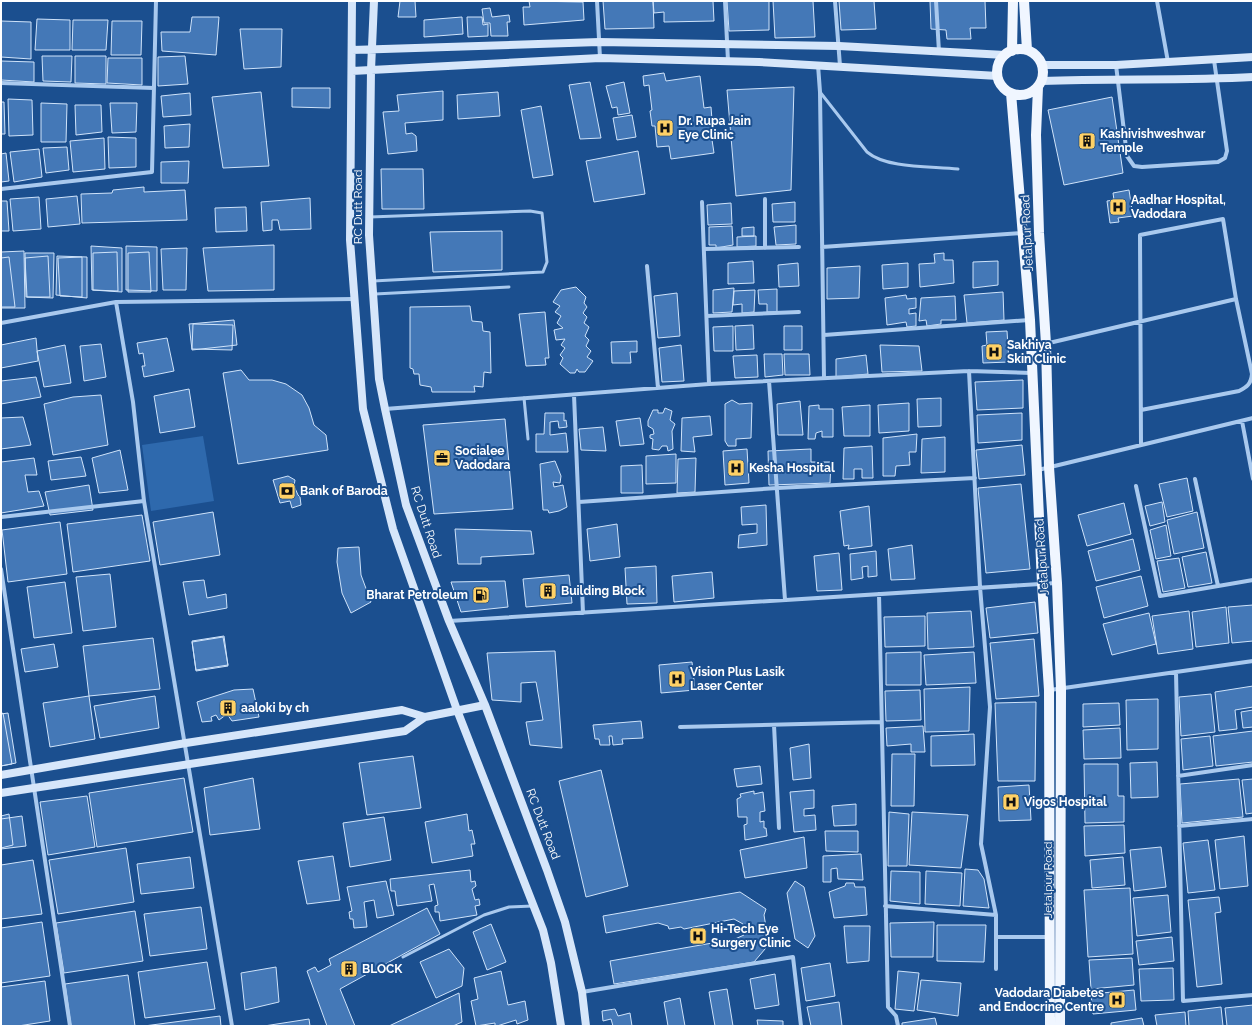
<svg xmlns="http://www.w3.org/2000/svg" width="1254" height="1027" font-family="Raleway,sans-serif">
<rect width="100%" height="100%" fill="#1b4f8f"/>
<path fill="#2e69ad" d="M203,436L214,501L151,511L142,445Z"/>
<path fill="#4478b7" stroke="#cfe3fa" d="M400,1H415L416,17H398Z
M529,1L583,2L584,20L524,25L523,7H530Z
M603,1H653L654,28L605,29Z
M653,1H713L714,21L664,22V12L654,13Z
M727,1H769V30L729,31Z
M773,1H813L815,37L775,38Z
M839,1H874L876,29L841,30Z
M930,1H985L986,28H970L971,39H947L946,30L931,29Z
M490,8L492,17L509,15L510,22H507L508,36H491L490,23H484L482,9Z
M192,17H219L216,55L162,51L161,32H190Z
M462,17L463,34L424,37V20Z
M467,17H482L483,25L488,24V36L468,37Z
M37,19L70,20V50H35Z
M73,20H108L106,50H72Z
M1,21L31,22V59L1,57Z
M112,21H142L141,55H111Z
M240,29H282L281,67L244,69Z
M42,56H72L71,82L43,81Z
M75,56H106V84L75,83Z
M185,56L188,84L158,86V57Z
M108,58H142V85L107,83Z
M1,61L34,62V82L1,80Z
M664,73L666,81L700,76L704,108L711,107L712,120H709L714,153L671,159L669,146L657,147L655,126H652L650,111L652,110L649,85L644,86L643,76Z
M590,82L601,138L580,139L569,85Z
M624,82L630,113L618,115L617,107L612,108L606,86Z
M794,87L791,190L736,196L727,90Z
M292,88H330V108L292,107Z
M443,91V120L405,123L406,134L412,133L416,136L417,151L388,154L383,112L399,111L397,95Z
M261,92L269,166L223,168L212,97Z
M498,92L500,116L458,119L457,95Z
M190,93L191,115L163,117L161,96Z
M1112,97L1123,173L1064,185L1048,110Z
M8,99L32,100L33,135L9,136Z
M1,102H4L5,134H1Z
M41,103L67,104L66,142H41Z
M110,103H137L136,132L112,133Z
M75,105H101L102,132L76,135Z
M541,106L553,175L533,178L521,110Z
M632,115L636,137L617,140L613,118Z
M190,124L189,147L165,148L164,126Z
M108,137L136,138V167L109,168Z
M104,138L105,169L73,172L70,141Z
M67,147L69,170L46,173L43,148Z
M39,149L42,177L14,182L10,152Z
M638,151L645,194L594,202L586,161Z
M6,153L9,181L1,182V154Z
M189,161L188,183H161V162Z
M381,169H423L424,209H382Z
M144,187V192L185,190L187,220L82,223L81,194L112,193L113,190Z
M1129,190L1133,216L1118,218L1119,222L1110,223L1107,201L1114,200L1113,193Z
M77,196L80,224L48,227L46,199Z
M39,197L41,229L13,231L10,199Z
M310,198L311,229L280,230L278,220H272V230L263,231L261,202Z
M1,201H7L9,231H1Z
M795,202V222H773L772,204Z
M731,203L732,224L708,225L707,205Z
M246,207L247,231L216,232L215,208Z
M796,225V244L776,245L774,227Z
M732,226L733,245L716,248V245H709V227Z
M754,227V236H742V228Z
M502,231V270L433,272L430,232Z
M756,236V246L737,247V237Z
M274,245V290L208,291L203,248Z
M91,246L122,248V292L92,290Z
M126,246L157,247V291L126,290Z
M187,248L186,290H163L161,249Z
M24,251L25,308H1V252Z
M117,252L118,291L93,290V253Z
M149,252L151,292H128V253Z
M25,253H54L53,298L26,297Z
M944,253V260H953L954,283L920,287L919,264L935,263L934,254Z
M48,256L50,297H27L25,258Z
M57,256L87,257V298L56,295Z
M9,257L15,307H1V258Z
M82,257V297L60,296L58,258Z
M753,261L754,283L728,284V263Z
M998,261V285L973,288V262Z
M798,263L799,286L779,287L778,265Z
M908,263V287L883,289L882,265Z
M860,266L859,298L827,299V268Z
M576,287L586,297L584,303L587,307L583,313L587,317L584,323L589,327L585,336L589,340L586,346L591,351L587,357L593,361L585,372H579L577,369L575,373H570L560,364L563,358L560,355L565,348L561,345L565,339L556,340L554,330L563,328L557,323L561,316L555,312L560,306L553,302L561,290Z
M734,288L732,312L713,313V290Z
M777,289V312H767V304H759L758,290Z
M755,290L754,312L742,313V304L733,305L734,291Z
M1003,292L1004,320L967,323L964,295Z
M677,293L680,336L658,338L654,296Z
M906,295L907,299L916,298V308L909,309V314L916,313V326L907,327L906,322L887,325L885,298Z
M955,296L956,320H941V324L927,326L926,320L919,321L921,298Z
M470,306L472,321L482,322L483,331L490,332L491,373L484,372L483,387L474,386L475,392H432L431,387L420,385L419,374H414L413,369L410,368V307Z
M545,312L549,358H545L546,365L526,366L519,314Z
M234,320L237,345L192,350L189,324Z
M193,324L233,325L232,350L192,349Z
M753,325L754,349L736,350L735,326Z
M733,326V351H714L713,327Z
M784,326H802V350H784Z
M1007,331L1009,362L983,363L982,346L987,345L986,332Z
M36,338L38,361L1,368V345Z
M167,338L174,371L144,377L142,366H145L143,353L139,354L137,343Z
M637,341V352H630L631,363H612L611,342Z
M101,344L106,377L84,381L80,346Z
M65,345L71,383L44,387L37,351Z
M681,345L684,381L662,382L659,348Z
M880,345L919,346L922,371L882,372Z
M764,354H782L783,375L765,377Z
M784,354H809L810,375H785Z
M757,355L758,377L735,378L733,356Z
M866,355L868,374L836,377V359Z
M241,370L249,380H272L286,384L302,395L309,408L314,425L326,435L328,450L238,464L223,373Z
M36,377L41,397L1,404V381Z
M1023,380V408L977,410L975,382Z
M189,389L195,427L160,433L154,396Z
M101,395L108,445L53,455L44,404L73,397Z
M941,398V426L918,427L917,399Z
M732,400L739,404L752,403L751,438L736,439V446H728L725,441V404Z
M800,401L803,435H778L777,404Z
M909,403V431L879,433L878,405Z
M819,405V409H833V437H822V431L816,433L815,439H808L809,406Z
M870,405V436H844L842,407Z
M665,408L672,411L670,420L675,424L672,431L673,449L668,451L667,446H662L659,450L652,449L653,439L650,438V435L654,434L653,429L648,426V421L653,410H658V413H663Z
M545,413H564V421L566,420L567,427L559,428L558,421L550,422V435L566,433L568,452H536V434H544Z
M1022,413V440L978,443L977,415Z
M710,416L712,435L693,437L695,452L681,451L682,418Z
M23,417L31,445L1,449V418Z
M640,418L644,444L620,446L616,421Z
M505,419L513,509L434,514L423,425Z
M603,427L606,451L581,450L579,429Z
M917,434L916,452H909L910,465L896,466L895,476H883V438Z
M945,437V472L921,473L922,439Z
M1022,445L1025,475L979,479L976,450Z
M872,446L873,478H862V469H854V479H843L844,448Z
M747,449L749,483L725,485L723,451Z
M811,449V462H831L830,483L769,485L768,451Z
M120,450L128,490L99,493L92,458Z
M676,454V483L646,484V456Z
M81,457L86,476L51,480L48,461Z
M34,458L37,475H25L28,492L39,491L44,506L1,513V462Z
M696,458L695,492L677,493L678,459Z
M555,461L561,476L560,483L553,482L554,487L563,485L567,507L559,511L549,513L548,510H543L540,464Z
M642,465L643,493H621V466Z
M288,476L295,480L294,486L298,495L300,497L301,505L292,508L290,501L280,503L273,480Z
M1187,478L1193,511L1167,517L1159,484Z
M1021,484L1030,569L986,573L978,488Z
M89,485L93,510L50,515L45,492Z
M1162,502L1165,522L1150,526L1145,506Z
M1124,503L1131,534L1087,546L1078,515Z
M766,505L767,545L738,548L739,535L757,533V524L742,525L741,507Z
M869,506L872,546L848,549L849,545L844,546L840,511Z
M213,512L220,555L160,565L153,522Z
M1197,512L1204,548L1174,554L1167,520Z
M142,515L150,561L73,572L67,524Z
M60,522L67,574L8,582L2,530Z
M617,524L620,557L590,561L587,529Z
M1166,525L1171,556L1156,559L1150,530Z
M455,529L531,531L534,554L481,557V564H458Z
M1133,539L1140,570L1096,581L1088,551Z
M912,545L915,579L891,580L888,549Z
M359,547L361,575L371,602L351,613L342,593L337,562L338,548Z
M876,551L877,576L868,577V566L862,567L863,578L851,580L850,554Z
M1206,552L1212,583L1188,587L1182,557Z
M839,553L842,590L817,591L814,556Z
M1179,558L1185,588L1163,592L1157,561Z
M656,566L657,603L627,604L625,568Z
M712,572L714,598L674,602L672,576Z
M110,574L116,627L83,631L76,577Z
M569,575L572,603L526,607L523,579Z
M1141,576L1148,606L1104,618L1096,587Z
M204,580L207,598L226,594L227,608L189,615L183,582Z
M505,581L508,607L461,612L451,582Z
M65,582L72,633L34,638L27,587Z
M1035,602L1038,633L990,638L986,608Z
M1253,605V641L1232,643L1228,607Z
M1226,607L1229,643L1196,647L1192,612Z
M971,611L974,647L928,649L927,613Z
M1189,611L1193,649L1158,654L1152,616Z
M1149,613L1156,644L1112,655L1103,624Z
M925,616V646L885,647L884,617Z
M224,636L228,666L196,671L192,641Z
M223,637L228,665L196,670L192,642Z
M153,638L160,689L89,696L83,646Z
M1034,639L1039,696L996,699L990,643Z
M54,644L58,667L25,672L21,649Z
M555,651L562,748L530,745L526,722L543,720L536,682L521,683V702L492,700L487,653Z
M921,652V685H886V653Z
M974,652L976,683L926,685L924,655Z
M692,662L695,690L661,693L659,665Z
M1253,686V707L1235,710L1237,729L1219,731L1215,692Z
M970,687L969,731L925,732L924,689Z
M253,689L259,717L232,721L227,714L219,720L216,715L211,717L212,721L202,722L197,702L234,690Z
M920,690L921,720L886,721L885,691Z
M1211,694L1215,732L1181,736L1179,697Z
M89,696L95,739L50,747L43,703Z
M155,696L159,728L100,738L94,706Z
M1158,699V749L1127,750L1126,700Z
M1036,702L1035,781H998L995,703Z
M1119,703L1120,725L1083,727V704Z
M1253,710V727L1243,728L1241,712Z
M3,713L12,764L1,766V714Z
M8,713L16,763L1,766V714Z
M641,721L643,738L622,739L623,744L613,745L612,736H609L610,745H600L599,739H595L593,725Z
M923,726L925,752H911V744L887,746L886,728Z
M1120,728L1121,758L1084,759L1083,730Z
M1253,731V762L1216,766L1213,736Z
M974,734L975,765L931,766V736Z
M1210,736L1213,766L1183,770L1181,739Z
M809,744L811,778L793,780L790,748Z
M892,754H915L914,806H891Z
M413,756L421,808L367,815L359,763Z
M1157,762L1158,797L1131,798L1130,763Z
M1084,764H1118V796H1124V822L1085,823Z
M760,766L762,784L737,787L734,769Z
M601,770L628,886L586,897L559,781Z
M184,778L193,832L97,847L89,793Z
M253,778L260,829L210,835L204,788Z
M1239,779L1243,817L1182,823L1180,784Z
M1253,779V813L1246,814L1242,780Z
M1029,785L1031,820L999,821L998,787Z
M814,790V808L804,809V816L815,815L816,830L794,832L790,792Z
M754,791V794L763,792L765,811L760,812V822L764,821V828H766L767,836L745,840L744,825L747,824V817H738L737,799L741,797L740,794Z
M87,796L95,847L48,855L40,802Z
M856,804V825L834,826L832,806Z
M889,812L909,814L907,866H888Z
M912,812L968,815L961,868L909,865Z
M9,814L13,845L1,848V816Z
M467,814L469,831L472,830L475,844H471L473,856L432,863L425,822Z
M22,816L26,846L1,849V819Z
M384,817L391,860L350,867L343,823Z
M1124,825L1125,853L1085,856L1084,826Z
M825,831H858V852L826,851Z
M1244,836L1248,886L1220,889L1215,840Z
M804,837L807,868L745,878L740,850Z
M1208,840L1215,890L1188,893L1183,843Z
M1161,847L1166,887L1134,891L1130,850Z
M126,848L134,902L58,914L49,860Z
M861,854L863,880L838,879L837,868L831,869V882H823V856Z
M333,856L340,900L307,904L298,861Z
M190,857L194,888L141,894L137,864Z
M1123,857L1125,885L1092,888L1090,860Z
M33,860L42,914L1,919V865Z
M965,869L978,870L984,879L989,908L963,906Z
M470,870L471,882L475,881L476,886L472,889L475,900L479,899L480,905L475,906L477,915L440,921L439,912H435V906L438,905L434,884L429,885L432,901L397,906L395,891H391L390,879Z
M891,871L920,872V904L890,901Z
M926,871L962,873L960,906L925,904Z
M386,881L394,915L377,918L374,900L364,902L367,927L354,928L353,919H350L349,912L352,911L347,887Z
M795,881L804,887L815,936L808,948L795,939L787,893Z
M846,883H854L855,887H865L867,915L834,918L829,892L845,886Z
M1130,888L1133,954L1088,957L1084,890Z
M740,892L766,909L764,915L768,939L771,942L754,962L614,984L610,961L735,939L744,935L743,924L734,919L684,929L681,927L669,929L668,926L658,923L606,933L603,916Z
M1168,895L1171,932L1137,936L1133,898Z
M1219,897L1221,912L1215,913L1222,984L1197,987L1188,900Z
M201,907L207,949L150,956L144,914Z
M427,908L440,934L340,989L355,1026H327L307,971L315,967L318,972L331,965L329,959Z
M135,911L143,961L64,973L56,923Z
M42,922L50,976L1,983V928Z
M934,922L933,957H891L890,923Z
M491,924L506,962L487,970L473,932Z
M937,925H986L984,962L937,961Z
M844,926H870L869,961L847,963Z
M1172,937L1174,961L1139,965L1136,941Z
M449,949L464,968L462,986L436,998L420,962Z
M1132,958L1134,985L1091,989L1089,960Z
M207,962L215,1009L145,1018L138,972Z
M830,963L835,996L806,1001L801,968Z
M276,967L279,1002L245,1010L241,973Z
M1173,968L1174,1000L1141,1001L1139,969Z
M501,971L508,1005L525,1001L528,1020L517,1024L516,1020L497,1026H495V1023L476,1026L471,1001L478,999L474,978Z
M898,971L919,973L914,1011L895,1009Z
M775,974L779,1005L755,1009L750,979Z
M128,975L135,1026H71L65,984Z
M921,980L961,983L958,1016L917,1010Z
M45,981L50,1021L18,1026H1V987Z
M727,989L733,1026H715L709,992Z
M1134,990L1136,1010L1093,1014L1091,994Z
M459,993L462,1022L453,1026H389Z
M680,998L685,1026H668L664,1002Z
M839,1002L842,1026H811L807,1007Z
M1253,1005V1026H1227L1225,1008Z
M1221,1007L1223,1026H1189L1188,1011Z
M615,1009L618,1016L630,1013L632,1026H613L611,1019L603,1021L602,1011Z
M1185,1012L1186,1026H1157L1155,1015Z
M220,1016L221,1026H144Z
M935,1018L937,1026H902V1023Z
M1142,1018L1144,1026H1111V1023Z
M309,1019L310,1026H264Z
M757,1020L783,1021V1026H758Z"/>
<g fill="none" stroke-linecap="round" stroke-linejoin="round">
<path stroke="#a9c9ee" stroke-width="3" d="M820,92L867,152C887,169 932,166 958,169
M370,217L530,211L542,213L547,262L543,272L373,281
M375,294L509,287
M524,398L528,439
M403,957L484,915L509,907L533,906"/>
<path stroke="#a9c9ee" stroke-width="4" d="M597,1L600,58
M725,1L728,61
M835,1L840,66
M936,1L939,52
M1157,1L1168,62
M818,65L820,92L824,378
M1116,65L1127,156L1134,166L1142,167L1218,162L1225,158L1227,151L1214,60
M1,83L154,88
M1,189L152,172L156,1
M765,199V248
M702,202L709,384
M822,247L1023,233
M704,249L799,247
M647,266L658,388
M116,302L133,402L144,501L232,1026
M707,316L799,312
M1,323L116,302L354,299
M824,335L1029,320
M1032,347L1236,299
M969,371L980,587L990,707L981,844L996,915
M769,381L785,600
M574,395L583,613
M385,409L709,384L969,371L1032,373
M1141,410L1239,391C1247,387 1251,384 1252,374L1236,299L1223,219L1140,235L1141,445
M1242,421L1253,479
M1038,470L1253,418
M1195,479L1218,586
M1136,486L1160,596L1253,580
M579,502L777,488L975,478
M1,517L144,501
M1,569L70,1026
M879,594L888,1007L896,1016L898,1026
M449,621L1056,583
M1176,672L1183,1001L1253,995
M1050,690L1253,661
M774,725L779,828
M680,727L881,722
M1178,776L1253,765
M1179,826L1253,819
M885,906L996,915V969
M996,937H1049
M582,992L793,957L801,1026"/>
<path stroke="#d6e6fa" stroke-width="8" d="M352,1L350,240L363,409L393,529L457,710L543,930L551,963L561,1026
M374,1L371,70L369,235L379,379L385,409L406,505L449,621L485,705L547,870L565,922L582,992L586,1026
M352,50L599,42L839,46L1005,55
M1043,65H1116L1253,57
M352,71L600,58L759,62L998,76
M1042,81C1112,78 1183,81 1253,77
M1,775L186,743L402,710L425,717
M1,793L405,731L425,717L485,705"/>
<path stroke="#f0f6ff" stroke-width="10" d="M1024,1L1027,50
M997 72a23 23 0 1 1 46 0a23 23 0 1 1-46 0Z
M1012,51L1013,1
M1038,87L1036,135L1039,233L1046,344L1049,467L1057,583L1061,689L1060,1026
M1011,93L1030,320L1042,583L1049,690L1050,1026"/>
</g>
<defs>
<symbol id="hospital-square" viewBox="-11 -11 22 22"><rect x="-9" y="-9" width="18" height="18" rx="4" fill="#ffd166" stroke="#1b4f8f"/><path d="M-5-5h3v3.5h4V-5h3V5h-3V1.5h-4V5h-3Z" fill="#111"/></symbol>
<symbol id="building-square" viewBox="-11 -11 22 22"><rect x="-9" y="-9" width="18" height="18" rx="4" fill="#ffd166" stroke="#1b4f8f"/><path d="M-4-6H4V6H1V3H-1V6H-4ZM-2.5-4.3h1.7v1.8h-1.7ZM.8-4.3h1.7v1.8H.8ZM-2.5-1h1.7V.8h-1.7ZM.8-1h1.7V.8H.8Z" fill="#111"/></symbol>
<symbol id="office-square" viewBox="-11 -11 22 22"><rect x="-9" y="-9" width="18" height="18" rx="4" fill="#ffd166" stroke="#1b4f8f"/><path d="M-6-3h4V-5.5h4V-3h4V5H-6ZM-1-4.5V-3h2v-1.5ZM-6 0V1H6V0Z" fill="#111"/></symbol>
<symbol id="bank-square" viewBox="-11 -11 22 22"><rect x="-9" y="-9" width="18" height="18" rx="4" fill="#ffd166" stroke="#1b4f8f"/><path d="M-6-4H6V4H-6ZM0-2.3a2.3 2.3 0 1 0 0 4.6a2.3 2.3 0 1 0 0-4.6Z" fill="#111"/></symbol>
<symbol id="fuel-square" viewBox="-11 -11 22 22"><rect x="-9" y="-9" width="18" height="18" rx="4" fill="#ffd166" stroke="#1b4f8f"/><path d="M-5.5-6h7V0h2V4h1.3V-2.5L3-4.5l.8-.8L6-3V5H2.5V1h-1V6h-7ZM-4.2-4.7v3.2H.2V-4.7Z" fill="#111"/></symbol>
</defs>
<g fill-rule="evenodd">
<use href="#hospital-square" x="655" y="118" width="20" height="20"/>
<use href="#building-square" x="1077" y="131" width="20" height="20"/>
<use href="#hospital-square" x="1108" y="197" width="20" height="20"/>
<use href="#hospital-square" x="984" y="342" width="20" height="20"/>
<use href="#office-square" x="432" y="448" width="20" height="20"/>
<use href="#hospital-square" x="726" y="458" width="20" height="20"/>
<use href="#bank-square" x="277" y="481" width="20" height="20"/>
<use href="#building-square" x="538" y="581" width="20" height="20"/>
<use href="#fuel-square" x="471" y="585" width="20" height="20"/>
<use href="#hospital-square" x="667" y="669" width="20" height="20"/>
<use href="#building-square" x="218" y="698" width="20" height="20"/>
<use href="#hospital-square" x="1001" y="792" width="20" height="20"/>
<use href="#hospital-square" x="688" y="926" width="20" height="20"/>
<use href="#building-square" x="339" y="959" width="20" height="20"/>
<use href="#hospital-square" x="1107" y="990" width="20" height="20"/>
</g>
<g text-anchor="middle" dominant-baseline="central" stroke-width="4" stroke-linejoin="round" paint-order="stroke">
<g font-size="12" font-weight="bold" fill="#fff" stroke="#1b4f8f" text-anchor="start">
<text x="678" y="121">Dr. Rupa Jain<tspan x="678" dy="14">Eye Clinic</tspan></text>
<text x="1100" y="134">Kashivishweshwar<tspan x="1100" dy="14">Temple</tspan></text>
<text x="1131" y="200">Aadhar Hospital,<tspan x="1131" dy="14">Vadodara</tspan></text>
<text x="1007" y="345">Sakhiya<tspan x="1007" dy="14">Skin Clinic</tspan></text>
<text x="455" y="451">Socialee<tspan x="455" dy="14">Vadodara</tspan></text>
<text x="749" y="468">Kesha Hospital</text>
<text x="300" y="491">Bank of Baroda</text>
<text x="561" y="591">Building Block</text>
<text x="468" y="595" text-anchor="end">Bharat Petroleum</text>
<text x="690" y="672">Vision Plus Lasik<tspan x="690" dy="14">Laser Center</tspan></text>
<text x="241" y="708">aaloki by ch</text>
<text x="1024" y="802">Vigos Hospital</text>
<text x="711" y="929">Hi-Tech Eye<tspan x="711" dy="14">Surgery Clinic</tspan></text>
<text x="362" y="969">BLOCK</text>
<text x="1104" y="993" text-anchor="end">Vadodara Diabetes<tspan x="1104" dy="14">and Endocrine Centre</tspan></text>
</g>
<g font-size="12" fill="#fff" stroke="#1b4f8f">
<text transform="translate(358 207) rotate(-90)">RC Dutt Road</text>
<text transform="translate(1027 233) rotate(-93)">Jetalpur Road</text>
<text transform="translate(426 522) rotate(72)">RC Dutt Road</text>
<text transform="translate(1042 557) rotate(-94)">Jetalpur Road</text>
<text transform="translate(543 824) rotate(69)">RC Dutt Road</text>
<text transform="translate(1048 880) rotate(-90)">Jetalpur Road</text>
</g>
</g>
<rect width="1254" height="1027" fill="none" stroke="#ffffff" stroke-width="4"/>
</svg>
